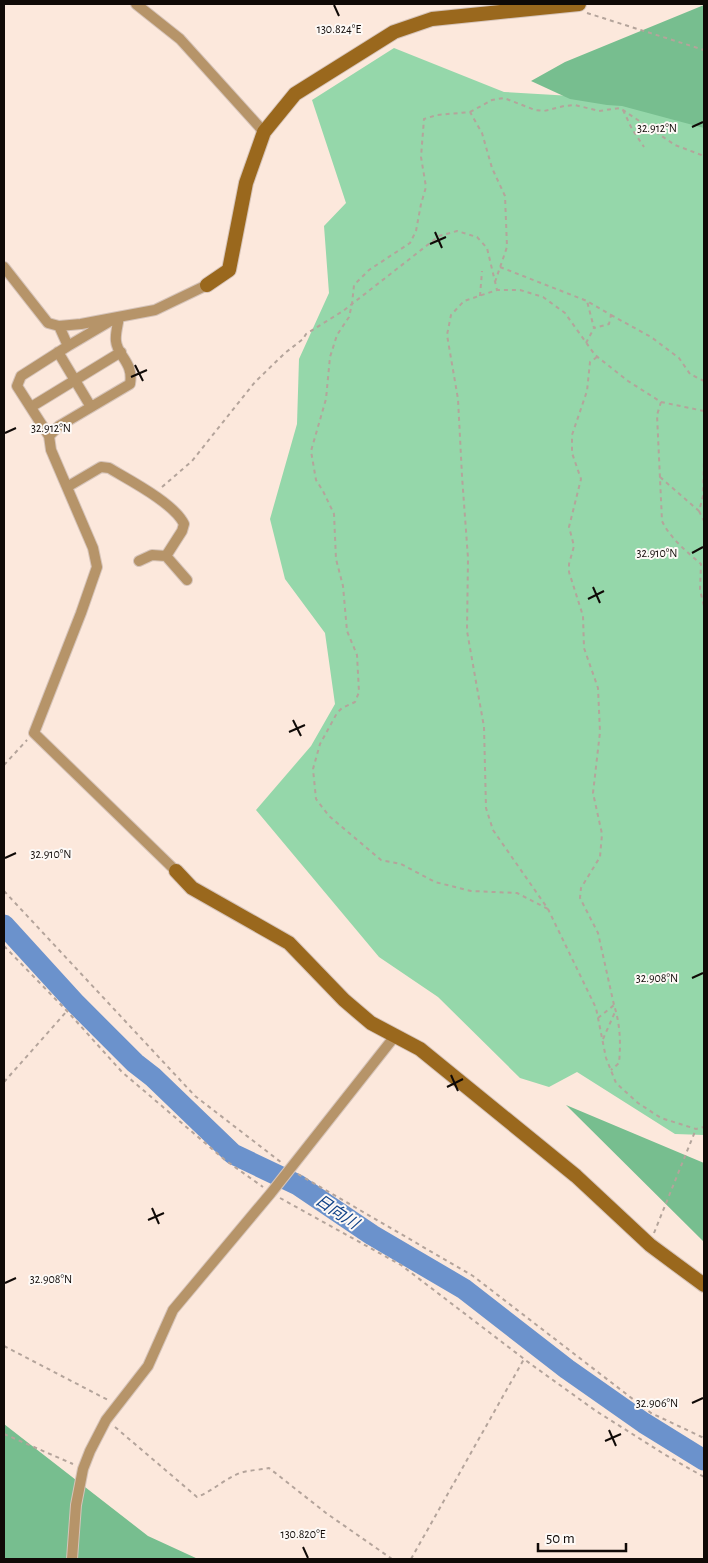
<svg xmlns="http://www.w3.org/2000/svg" width="708" height="1563" font-family="'Alegreya Sans','Noto Sans JP',sans-serif">
<rect width="100%" height="100%" fill="#fce8dc"/>
<path fill="#95d7aa" d="M394,48L504,92L623,99L704,127V1135L675,1134L577,1072L549,1087L520,1078L438,997L379,957L256,810L311,746L335,704L325,633L285,579L270,519L297,424L299,359L329,293L324,226L346,203L312,100Z"/>
<path fill="#77be8f" d="M704,5V128L622,106L607,105L570,99L531,81L565,62Z
M566,1105L704,1163V1242Z
M4,1424L148,1536L198,1559H4Z"/>
<g fill="none" stroke-linecap="round" stroke-linejoin="round">
<path stroke="#6b92cc" stroke-width="21" d="M4,925L76,1004L135,1063L153,1077L233,1154L298,1185L372,1235L464,1289L567,1369L644,1423L704,1460"/>
<defs>
<path id="street" d="M136,4L180,39L264,132
M4,267L48,323L59,326L81,324L155,310L207,285
M59,326L68,346L21,376L17,386L49,436L51,450L93,548L97,567L81,613L34,733L176,871
M68,346L112,320
M58,352L91,407
M31,407L121,352
M49,436L59,426L130,384C134,362 117,356 116,341C115,334 118,324 119,317
M67,487L101,467L109,468C129,480 174,503 184,524L182,531L166,556L152,555L139,561
M166,556L187,580
M72,1559L76,1505L83,1469L90,1451L106,1420L148,1366L173,1310L271,1193L395,1036"/>
<path id="secondary" d="M207,285L229,270L246,183L264,132L295,94L394,32L432,19L579,4
M176,871L192,888L289,943L344,1000L371,1023L420,1049L576,1176L650,1245L704,1285"/>
</defs>
<use href="#street" stroke="#d6c4ba" stroke-width="12"/>
<use href="#secondary" stroke="#d6c4ba" stroke-width="16"/>
<path stroke="#b4a49b" stroke-width="2" stroke-dasharray="4 4" stroke-linecap="butt" d="M587,13L704,50
M623,110L632,129L644,147
M470,112L492,100L504,98L535,110L544,111L564,106L575,105L599,111L620,108L675,145L704,156
M500,267L587,301L611,315L609,324L594,328L587,301
M495,282L507,247L505,196L492,168L482,133L470,112L437,115L424,119L421,157L426,187L421,204L416,231L410,243L369,270L354,285L352,304L349,317L337,335L330,357L326,399L311,451L316,480L323,491L334,514L336,559L343,586L347,631L357,655L359,692L355,702L342,708L337,713L320,744L313,769L316,799L329,816L381,860L401,864L435,882L471,891L517,893L548,909
M480,296L482,271
M611,315L651,337L679,358L690,374L704,381
M586,343L594,328
M597,357L590,362L587,391L572,435V453L581,479L569,527L574,546L569,564V572L583,616L584,648L598,688L600,732L593,793L602,834L600,857L581,888L580,898L598,933L614,1005
M661,402L657,415L662,521C670,538 687,552 701,564L700,590L704,606
M704,411L661,402L628,381L595,355L565,313L543,297L520,290H497L464,301L451,315L447,335L458,399L462,476L468,558L467,631L484,727L486,808L493,830L548,909L596,1008L606,1058L616,1083L638,1103L661,1118L696,1129L704,1127
M660,477L699,511L703,496L704,459
M162,487L192,461L255,382L285,353L303,339L306,334L343,311L439,236L457,231L477,237L487,248L497,290
M699,511L704,521
M4,765L27,740
M4,891L195,1096L282,1163
M4,946L67,1011L122,1072L225,1160L263,1187
M598,1018L614,1005C620,1023 621,1043 619,1063L611,1070
M603,1039L615,1012
M4,1082L67,1011
M298,1174L473,1276L651,1413L704,1438
M280,1198L401,1265L532,1365L596,1411L664,1454L704,1477
M654,1233L696,1129
M4,1346L108,1400
M115,1427L197,1497C213,1491 224,1479 240,1473C249,1470 260,1470 269,1468L326,1513L392,1559
M4,1434L73,1464
M411,1559L524,1359"/>
<use href="#street" stroke="#b69469" stroke-width="10"/>
<use href="#secondary" stroke="#9a681d" stroke-width="14"/>
</g>
<path fill="none" stroke="#100a07" stroke-width="2" d="M334,5L339,16M692,127L703,122M435,232L442,248M430,244L446,237M135,365L143,381M131,377L147,370M5,433L16,428M692,553L703,547M593,587L600,603M588,599L604,591M293,720L301,736M289,732L305,725M5,858L16,853M692,978L703,973M451,1075L458,1091M447,1087L463,1079M152,1208L159,1224M148,1220L164,1213M5,1283L16,1278M692,1403L703,1398M609,1430L616,1446M605,1441L621,1434M303,1547L308,1558"/>
<g text-anchor="middle" dominant-baseline="central" stroke-width="4" stroke-linejoin="round" paint-order="stroke">
<g font-size="16" font-style="italic" fill="#104288" stroke="#fdf9f6">
<text transform="translate(337 1212) rotate(34)">日向川</text>
</g>
</g>
<g font-size="12" text-anchor="middle" fill="#100a07" stroke="#fdf9f6" stroke-width="4" stroke-linejoin="round" paint-order="stroke">
<text x="339" y="33">130.824°E</text>
<text x="657" y="132">32.912°N</text>
<text x="51" y="432">32.912°N</text>
<text x="657" y="557">32.910°N</text>
<text x="51" y="858">32.910°N</text>
<text x="657" y="982">32.908°N</text>
<text x="51" y="1283">32.908°N</text>
<text x="657" y="1407">32.906°N</text>
<text x="303" y="1538">130.820°E</text>
</g>
<rect width="708" height="1563" fill="none" stroke="#100a07" stroke-width="10"/>
<path d="M538 1543v8h88v-8" fill="none" stroke="#100a07" stroke-width="2.5"/>
<text x="546" y="1543" font-size="15" fill="#100a07" stroke="#fdf9f6" stroke-width="4" paint-order="stroke">50 m</text>
</svg>
